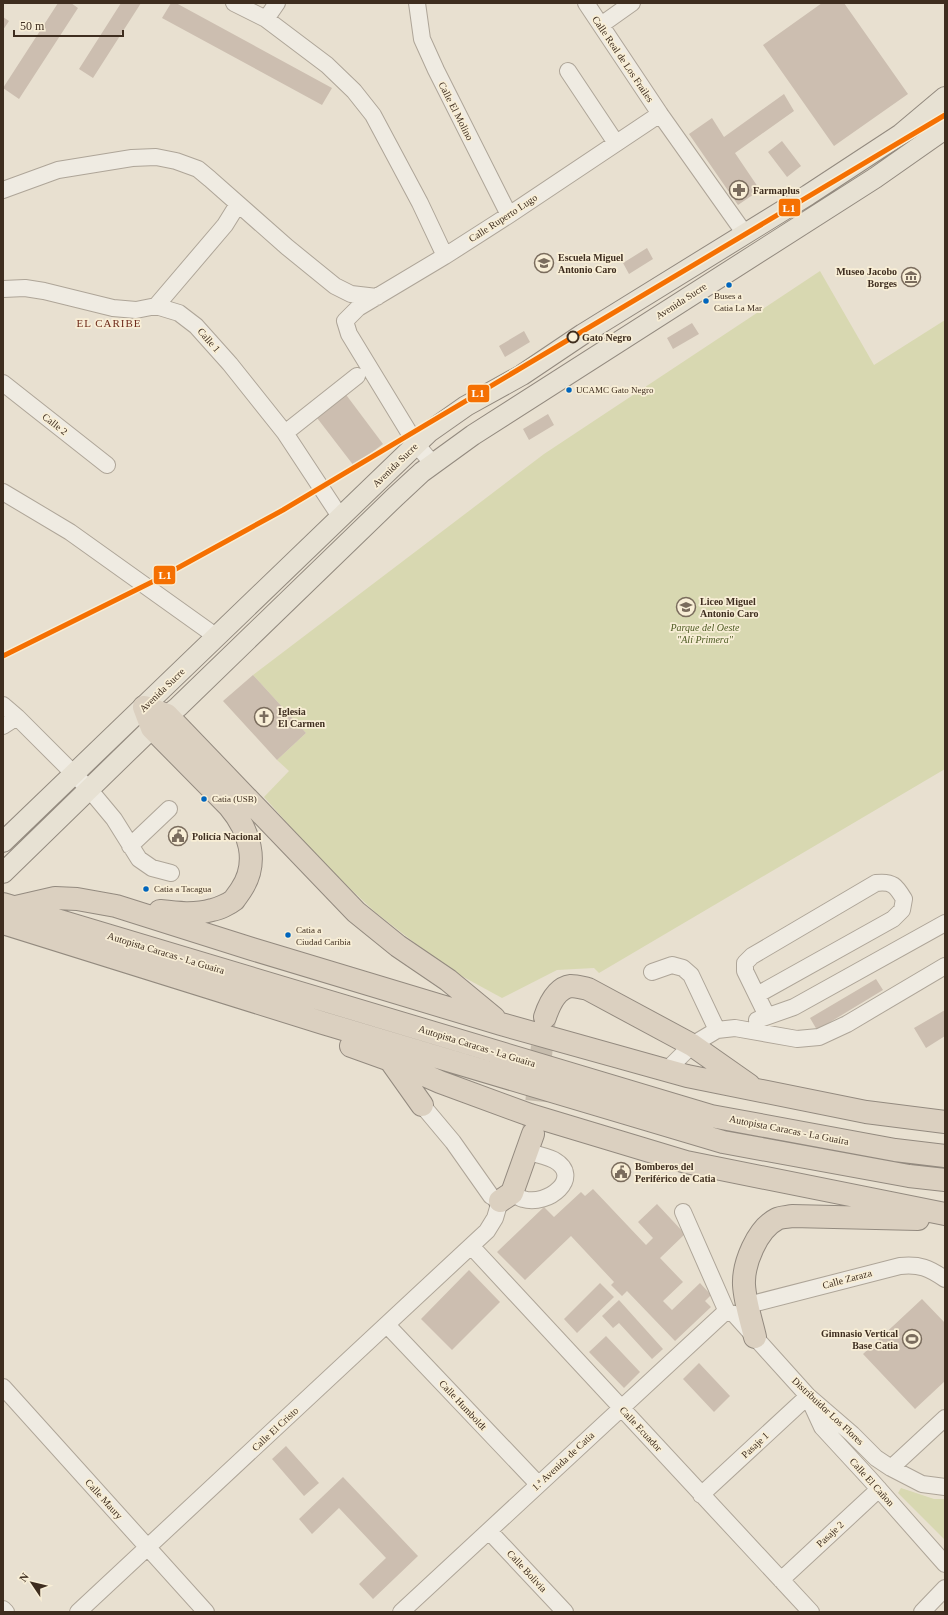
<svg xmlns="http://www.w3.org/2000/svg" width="948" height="1615" font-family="Georgia,serif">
<rect width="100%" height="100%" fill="#e8e0d0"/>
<path fill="#d8d8b1" d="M820,271L874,365L945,320V769L599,973L594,968L557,970L502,998L447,968L375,912L322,862L264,797L289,771L277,760L306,733L253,675L544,454Z
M901,1488L934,1499H945V1540L898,1493Z"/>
<path fill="#ccbeb0" d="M58,3H71L78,8L19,99L3,88Z
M121,3H141L93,78L79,69Z
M171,3H176L332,88L322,105L162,18Z
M822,3H844L908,94L834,146L763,45Z
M3,17L9,21L3,30Z
M784,94L794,111L735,153L760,190L738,205L689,134L712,118L724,137Z
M782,141L801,166L787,177L768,152Z
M647,248L653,259L629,274L623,263Z
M692,323L699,334L673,349L667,338Z
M524,331L530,342L505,357L499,346Z
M344,392L383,444L354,466L314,414Z
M548,414L554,425L529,440L523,429Z
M253,675L306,733L277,760L223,701Z
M876,979L883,990L817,1030L810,1018Z
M945,1010V1036L926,1048L914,1028Z
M593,1189L646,1245L653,1238L638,1222L657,1204L685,1234L660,1258L683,1282L663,1301L672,1310L700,1283L711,1295L705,1301L711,1307L675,1341L627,1291L622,1296L611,1285L614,1282L571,1236L525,1280L497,1252L544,1207L554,1217L581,1192L585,1196Z
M469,1270L500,1302L452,1350L421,1319Z
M600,1283L614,1297L577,1333L564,1319Z
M922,1299L945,1323V1381L915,1409L863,1354Z
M619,1300L663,1349L652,1359L619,1323L613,1328L602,1316Z
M606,1336L640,1372L624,1388L589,1352Z
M699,1363L730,1396L714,1412L683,1379Z
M286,1446L319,1483L304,1496L272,1459Z
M343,1477L418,1556L373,1599L359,1584L386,1558L339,1508L312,1534L299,1519Z"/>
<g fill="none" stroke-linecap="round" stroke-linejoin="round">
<path stroke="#c6bcad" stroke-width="22" stroke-dasharray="22 11" stroke-linecap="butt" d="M533,1134L545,1017"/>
<defs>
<path id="minor" d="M234,3L266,19L327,65L354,91L373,115L420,203L445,256
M417,3L422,39L436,70L509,215
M586,3L660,114L745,234
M266,19L277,3
M601,25L632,3
M568,71L616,143
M3,190L58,170L132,158L156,157L176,161L198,169L210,179L287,247L335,286L351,294L377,297
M3,289L25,288L44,291L113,308L136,310L156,306L179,313L196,326L230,364L285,433L341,518
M156,306L225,225L238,204
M3,383L107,465
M285,433L357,376
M433,464L416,444L349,334L345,321L358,308L445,256L509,215L660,114
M3,492L70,532L217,637
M3,705L17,717L89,789L114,819L139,859L152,868L171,873
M3,726L17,717
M130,846L169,809
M652,972L672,965L683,968L691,975L717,1030
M757,995L893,919L902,910L904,899C896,886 893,881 876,883L752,956L745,963V971L767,1016
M757,1020L794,1007L945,923
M667,1070L692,1045L717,1030L735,1028L797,1039L819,1037L847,1024L945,966
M512,1193C515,1195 519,1198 523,1199C548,1207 584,1177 554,1160C546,1156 536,1154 527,1152
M683,1212L727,1312
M472,1247L811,1612
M748,1305L900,1266C920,1264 929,1268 945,1279
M727,1312L734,1314L808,1396L852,1434L876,1458L891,1468L922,1484L945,1487
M387,1325L538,1484
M3,1387L206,1612
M810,1401L822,1427L869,1478L945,1564
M891,1468L945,1418
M701,1495L808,1396
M489,1531L565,1612
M781,1580L879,1489
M3,1609L6,1612
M78,1612L487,1231L495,1218L500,1201L491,1196L453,1142L422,1105
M401,1612L723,1314L727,1312
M922,1612L945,1588"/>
<path id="major" d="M3,842L429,432L466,406L522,375L583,334L808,195L901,134L945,97
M3,873L152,728L178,707L395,497L422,472L473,435L875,178L945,129"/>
<path id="highway" d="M144,707L167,715L356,912L398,946L448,980L494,1018
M144,707L152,728L229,806C249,830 260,862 241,890C239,893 236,897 234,900C229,904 218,909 212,910C195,915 177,913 160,911
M3,904L711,1116L895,1150L945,1156
M16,907L55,898L77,899L116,906L252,949L501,1024L687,1076L866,1112L945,1122
M3,923L323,1023L723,1142L909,1176L945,1180
M545,1017C549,1005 556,988 571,986C576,986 583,988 588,989L692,1045L749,1085
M351,1046L390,1060L440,1082L530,1115L686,1162L945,1214
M390,1060L422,1105
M500,1201L512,1193L533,1134
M755,1337C751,1320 745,1302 744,1285C743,1264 757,1229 777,1219C781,1217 788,1217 792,1216L918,1219"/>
</defs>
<use href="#minor" stroke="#aea598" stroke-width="18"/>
<use href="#major" stroke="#938a7f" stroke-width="22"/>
<use href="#highway" stroke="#938a7f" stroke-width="24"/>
<use href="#minor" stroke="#efebe2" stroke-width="16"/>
<use href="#major" stroke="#e7e1d3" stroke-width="20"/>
<use href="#highway" stroke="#dbd0c0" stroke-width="22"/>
<defs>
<path id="metro-1" d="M3,656L154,581L283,510L945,115"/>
</defs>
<use href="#metro-1" stroke="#f8eed6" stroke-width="8"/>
<use href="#metro-1" stroke="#f57002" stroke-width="5"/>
</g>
<defs>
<symbol id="pharmacy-ring" viewBox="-11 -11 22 22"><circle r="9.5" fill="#f8eed6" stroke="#7a6c5d" stroke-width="1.5"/><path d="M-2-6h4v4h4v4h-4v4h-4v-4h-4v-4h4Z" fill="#7a6c5d"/></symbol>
<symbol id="school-ring" viewBox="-11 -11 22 22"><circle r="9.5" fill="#f8eed6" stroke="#7a6c5d" stroke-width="1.5"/><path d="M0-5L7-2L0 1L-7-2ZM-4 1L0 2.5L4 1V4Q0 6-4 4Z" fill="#7a6c5d"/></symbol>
<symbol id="museum-ring" viewBox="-11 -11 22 22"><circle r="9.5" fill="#f8eed6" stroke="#7a6c5d" stroke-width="1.5"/><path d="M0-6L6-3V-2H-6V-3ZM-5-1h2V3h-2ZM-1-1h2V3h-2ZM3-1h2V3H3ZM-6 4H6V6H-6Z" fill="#7a6c5d"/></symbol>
<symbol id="church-ring" viewBox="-11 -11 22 22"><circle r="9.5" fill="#f8eed6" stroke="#7a6c5d" stroke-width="1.5"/><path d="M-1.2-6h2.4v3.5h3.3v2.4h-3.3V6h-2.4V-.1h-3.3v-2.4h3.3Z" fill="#7a6c5d"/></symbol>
<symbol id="civic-ring" viewBox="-11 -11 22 22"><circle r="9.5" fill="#f8eed6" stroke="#7a6c5d" stroke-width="1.5"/><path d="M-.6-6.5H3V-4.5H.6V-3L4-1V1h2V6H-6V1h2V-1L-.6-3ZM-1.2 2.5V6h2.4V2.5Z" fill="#7a6c5d"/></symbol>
<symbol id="stadium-ring" viewBox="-11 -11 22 22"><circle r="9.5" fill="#f8eed6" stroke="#7a6c5d" stroke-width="1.5"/><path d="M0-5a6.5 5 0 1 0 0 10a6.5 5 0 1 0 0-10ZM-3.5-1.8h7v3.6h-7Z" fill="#7a6c5d"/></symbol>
</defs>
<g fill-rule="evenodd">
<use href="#pharmacy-ring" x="728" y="179" width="22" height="22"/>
<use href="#school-ring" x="533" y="252" width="22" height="22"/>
<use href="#museum-ring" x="900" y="266" width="22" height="22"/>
<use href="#school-ring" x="675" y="596" width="22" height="22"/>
<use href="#church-ring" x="253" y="706" width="22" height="22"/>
<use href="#civic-ring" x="167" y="825" width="22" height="22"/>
<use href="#civic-ring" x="610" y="1161" width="22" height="22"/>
<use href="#stadium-ring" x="901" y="1328" width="22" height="22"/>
</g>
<g fill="#0065bd" stroke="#f8eed6" stroke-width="1.5">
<circle cx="729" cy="285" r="3.5"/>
<circle cx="706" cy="301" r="3.5"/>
<circle cx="569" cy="390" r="3.5"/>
<circle cx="204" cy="799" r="3.5"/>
<circle cx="146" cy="889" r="3.5"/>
<circle cx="288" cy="935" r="3.5"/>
</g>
<circle fill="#f8eed6" stroke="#3e2d1f" stroke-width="2" cx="573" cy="337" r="5.5"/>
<g text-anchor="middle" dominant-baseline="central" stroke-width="3.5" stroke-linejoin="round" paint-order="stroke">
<g font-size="9" fill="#3e2d1f" stroke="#f8eed6" text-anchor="start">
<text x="714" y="296">Buses a<tspan x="714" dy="12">Catia La Mar</tspan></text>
<text x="576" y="390">UCAMC Gato Negro</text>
<text x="212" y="799">Catia (USB)</text>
<text x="154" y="889">Catia a Tacagua</text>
<text x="296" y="930">Catia a<tspan x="296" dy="12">Ciudad Caribia</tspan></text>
</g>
<g font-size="10" fill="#3e2d1f" stroke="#f8eed6">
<text transform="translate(623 59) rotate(56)">Calle Real de Los Frailes</text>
<text transform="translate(456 111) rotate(63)">Calle El Molino</text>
<text transform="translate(503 218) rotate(-33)">Calle Ruperto Lugo</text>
<text transform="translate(681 301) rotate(-33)">Avenida Sucre</text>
<text transform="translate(209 340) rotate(49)">Calle 1</text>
<text transform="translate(55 424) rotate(38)">Calle 2</text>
<text transform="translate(395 465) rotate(-44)">Avenida Sucre</text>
<text transform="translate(162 690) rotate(-44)">Avenida Sucre</text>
<text transform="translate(166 953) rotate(17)">Autopista Caracas - La Guaira</text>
<text transform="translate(477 1046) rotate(17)">Autopista Caracas - La Guaira</text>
<text transform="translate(789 1130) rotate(11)">Autopista Caracas - La Guaira</text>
<text transform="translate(847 1279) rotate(-15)">Calle Zaraza</text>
<text transform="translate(463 1405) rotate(47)">Calle Humboldt</text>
<text transform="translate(828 1411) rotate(43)">Distribuidor Los Flores</text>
<text transform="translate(275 1429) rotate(-43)">Calle El Cristo</text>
<text transform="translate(641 1429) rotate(47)">Calle Ecuador</text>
<text transform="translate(755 1445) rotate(-43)">Pasaje 1</text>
<text transform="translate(563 1461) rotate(-43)">1.ª Avenida de Catia</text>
<text transform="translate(872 1482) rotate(48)">Calle El Cañon</text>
<text transform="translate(104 1499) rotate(48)">Calle Maury</text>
<text transform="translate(830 1534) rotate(-43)">Pasaje 2</text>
<text transform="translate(527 1571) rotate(47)">Calle Bolivia</text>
</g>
<g font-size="10" font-weight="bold" fill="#3e2d1f" stroke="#f8eed6" text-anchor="start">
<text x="753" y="190">Farmaplus</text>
<text x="558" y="257">Escuela Miguel<tspan x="558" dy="12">Antonio Caro</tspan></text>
<text x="897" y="271" text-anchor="end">Museo Jacobo<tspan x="897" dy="12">Borges</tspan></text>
<text x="700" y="601">Liceo Miguel<tspan x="700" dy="12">Antonio Caro</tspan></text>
<text x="278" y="711">Iglesia<tspan x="278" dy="12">El Carmen</tspan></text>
<text x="192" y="836">Policía Nacional</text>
<text x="635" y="1166">Bomberos del<tspan x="635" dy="12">Periférico de Catia</tspan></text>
<text x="898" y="1333" text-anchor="end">Gimnasio Vertical<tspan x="898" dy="12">Base Catia</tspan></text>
</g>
<g font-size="10" font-weight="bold" fill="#3e2d1f" stroke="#f8eed6" text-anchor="start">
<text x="582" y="337">Gato Negro</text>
</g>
<g font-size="10" font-style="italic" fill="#4e5c24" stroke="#f8eed6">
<text x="705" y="627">Parque del Oeste<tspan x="705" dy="12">"Alí Primera"</tspan></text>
</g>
<g font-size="11" letter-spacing="1" fill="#6e2b1b" stroke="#f8eed6">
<text x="109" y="323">EL CARIBE</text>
</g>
</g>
<g stroke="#f8eed6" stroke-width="1.5">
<rect x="778" y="198" width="23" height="19" rx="4" fill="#f57002"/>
<rect x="467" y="384" width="23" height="19" rx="4" fill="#f57002"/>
<rect x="153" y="565" width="23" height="20" rx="4" fill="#f57002"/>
</g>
<g font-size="11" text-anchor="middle" font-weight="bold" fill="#fff">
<text x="789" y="212">L1</text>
<text x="478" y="397">L1</text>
<text x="165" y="579">L1</text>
</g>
<rect width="948" height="1615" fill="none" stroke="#3e2d1f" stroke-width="8"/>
<g transform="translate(32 1583) rotate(305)" stroke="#f8eed6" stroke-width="3" paint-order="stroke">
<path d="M0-3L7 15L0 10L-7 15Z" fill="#3e2d1f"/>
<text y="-6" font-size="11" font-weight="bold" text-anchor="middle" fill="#3e2d1f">N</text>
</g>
<path d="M14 30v6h109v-6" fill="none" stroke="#3e2d1f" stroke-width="2"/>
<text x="20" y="30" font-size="12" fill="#3e2d1f" stroke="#f8eed6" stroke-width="3" paint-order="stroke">50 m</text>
</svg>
